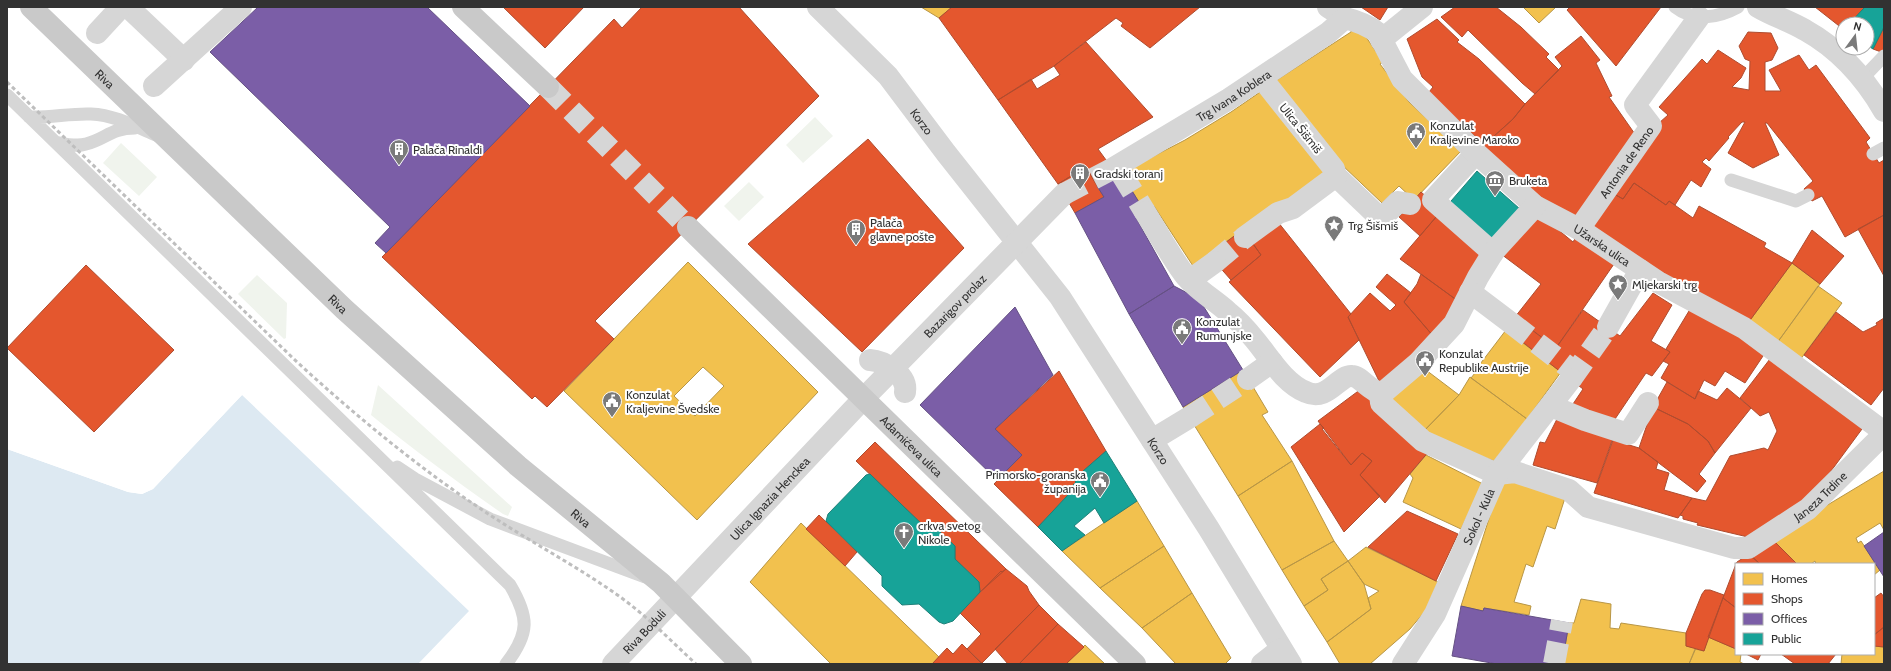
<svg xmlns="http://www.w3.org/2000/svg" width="1891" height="671" font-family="Cabin,sans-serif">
<rect width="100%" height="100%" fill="#fff"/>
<path fill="#f0f4ed" d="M815,117L833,136L803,163L786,145Z
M121,143L157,177L139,196L103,163Z
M749,182L764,197L739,221L724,206Z
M257,275L287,303L286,338L284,339L238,294Z
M378,385L512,507L508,516L503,514C457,482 414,450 371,415Z"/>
<path fill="#dde9f2" d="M242,395L469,611L418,664H7V449L128,492L142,494L153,489Z"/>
<path fill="#fff" d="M240,393L242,395L153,489L142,494L128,492L7,449V447L128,490L141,492L152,487Z"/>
<path fill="#f2c14e" stroke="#b89646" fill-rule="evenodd" d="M921,7H952L939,18Z
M1523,7H1556L1539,23Z
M1352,27L1364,34L1383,62L1380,64L1409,102L1461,151L1414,200L1399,186L1382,203L1341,164L1269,85L1351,32Z
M1266,88L1327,175L1241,231L1193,266L1154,206L1145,212L1121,173L1185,140L1231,112Z
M688,262L818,392L697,520L564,391ZM703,367L724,386L695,416L674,396Z
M1792,263L1820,284L1777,343L1748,323Z
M1818,286L1842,303L1800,360L1777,343Z
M1506,330L1561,372L1527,419L1471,378L1475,373L1474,372Z
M1422,367L1459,395L1420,435L1384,403Z
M1243,370L1268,412L1262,415L1292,461L1238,496L1183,407Z
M1470,377L1527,419L1494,461L1420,435L1459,395Z
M1426,455L1483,484L1461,529L1403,502L1413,478L1410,474Z
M1292,461L1334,541L1282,570L1238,496Z
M1884,471V530L1880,523L1856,538L1858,543L1861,541L1880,570L1874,575V564H1816L1815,561L1811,564H1797L1771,539Z
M1502,478L1565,498L1555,529L1547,526L1533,567L1526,564L1514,602L1531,606L1529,615L1484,608L1483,611L1461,606Z
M1137,501L1164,546L1100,588L1062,551Z
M801,523L939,657L932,664H831L750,582Z
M1334,541L1348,561L1321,579L1328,590L1304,606L1282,570Z
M1164,546L1192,593L1142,628L1100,588Z
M1366,547L1438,582L1426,610L1410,629L1370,664H1340L1327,642L1371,609L1368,598L1379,591L1364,584L1348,561Z
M1348,561L1364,584L1371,609L1327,642L1304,606L1328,590L1321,579Z
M1192,593L1231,658L1225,664H1176L1142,628Z
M1581,599L1611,604L1610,628L1619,629L1621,623L1686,633V646L1696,648L1689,664H1562L1569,623H1574Z
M1708,637L1736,649V654H1741L1740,662L1744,664H1689L1695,649L1704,651Z
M1085,645L1105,664H1066Z
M1874,646L1884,647V664H1841L1842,654H1874Z"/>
<path fill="#e4572e" stroke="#af4c2f" d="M503,7H584L545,48Z
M642,7H739L819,96L595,321L614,339L547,407L535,396L532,399L382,257L614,19L622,28Z
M952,7H1200L1150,48L1121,26L1123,23L1116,18L1054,66L998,100L939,18Z
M1361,7H1388L1380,20Z
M1455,7H1496L1521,27L1549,54L1546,57L1559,70L1535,94L1522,83L1468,30L1462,37L1441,17Z
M1570,7H1661L1616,66L1567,10Z
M1815,7H1865L1849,24H1843V29Z
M1437,19L1459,40L1457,42L1479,59L1525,104L1513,119L1484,145L1429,92L1433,87L1422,77L1407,39Z
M1884,27V53L1873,49Z
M1748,32L1771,33L1778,48L1772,60L1765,62V91H1781L1769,70L1799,55L1809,70L1816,65L1870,138L1866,142L1879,163L1884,160V215L1845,237L1822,196L1812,201L1804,189L1813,181L1767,123H1765L1779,155L1753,168L1728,153L1745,122H1742L1728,137L1729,138L1709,161L1706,158L1702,162L1711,169L1701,187L1691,180L1675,205L1669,201L1666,205L1634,183L1623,199L1612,193L1659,123L1668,115L1659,107L1702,59L1707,64L1718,50L1746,68L1741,78L1732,87L1749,90L1750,61L1745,59L1739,46Z
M1581,36L1600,60L1596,63L1612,96L1609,97L1637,137L1581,220L1522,189L1481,148L1513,119L1525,104L1562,66L1555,57Z
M1086,42L1153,117L1098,149L1117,175L1097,186L1086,167L1058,184L998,100L1031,79L1037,89L1060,75L1054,66Z
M868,139L964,248L862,352L748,244Z
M1086,167L1104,197L1075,213L1058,184Z
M1634,183L1666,205L1669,201L1693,218L1699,206L1766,243L1764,247L1792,263L1748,323L1660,276L1587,227L1616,195L1623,199Z
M1421,192L1442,210L1420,236L1399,217Z
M1442,210L1485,249L1458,301L1400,259Z
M1538,213L1573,242L1576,237L1614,264L1556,348L1515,317L1541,284L1501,254Z
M1884,215V276L1858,229Z
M1278,222L1351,314L1348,317L1359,340L1320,377L1229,282L1261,255L1251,241Z
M1812,230L1844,256L1820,284L1792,263Z
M1241,231L1251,241L1261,255L1231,280L1209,255Z
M86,265L174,350L94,432L7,348Z
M1387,274L1411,293L1404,302L1434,337L1380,383L1348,317L1370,293L1390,311L1396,305L1376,287Z
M1421,274L1458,301L1434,337L1404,302L1417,284Z
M1653,293L1672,305L1651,341L1670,352L1652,376L1646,373L1613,422L1573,404L1583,389L1544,359L1554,347L1556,348L1583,310L1620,336Z
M1692,306L1767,350L1745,383L1725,371L1715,386L1704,380L1695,399L1661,378L1669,364L1663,361L1670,352L1666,349Z
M1836,312L1863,332L1877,325L1876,323L1884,318V388L1871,405L1804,355Z
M1515,317L1554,347L1544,359L1506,329Z
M1773,355L1862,429L1806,505L1748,537L1697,525L1698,523L1683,519V516L1680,515L1692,498L1706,501L1730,456L1764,448L1768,450L1777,431L1769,412L1760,416L1740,398Z
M1059,371L1106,451L1074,479L1076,482L1065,493L1068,495L1038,527L994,484L1022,455L995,429Z
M1667,382L1695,399L1698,391L1717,400L1727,388L1751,408L1715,453L1708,441L1688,424L1653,407Z
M1361,389L1430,450L1385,503L1360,475L1372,461L1362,453L1351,465L1318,421Z
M1653,407L1688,424L1708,441L1715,453L1699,474L1706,481L1697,492L1639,448Z
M1558,417L1614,435L1597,483L1533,465L1540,442L1545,443Z
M1320,424L1324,428L1322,429L1351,465L1362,453L1372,461L1360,475L1380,496L1344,532L1291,447Z
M1613,440L1639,448L1658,462L1656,469L1669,473L1664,490L1692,498L1678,518L1594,493Z
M875,442L1006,569L980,592L979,582L955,559V546L939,531H929L856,461Z
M1407,511L1458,534L1436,581L1368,547Z
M819,515L857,552L845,566L806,529Z
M1773,540L1797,564H1760L1749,554Z
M1749,554L1760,564H1736L1737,562Z
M1736,564V608L1723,598Z
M1006,569L1027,586L1029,591L1039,605L982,663L967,649L981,634L960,613L1001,571L1002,572Z
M1705,590H1710L1724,595L1704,651L1686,646V633L1702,594Z
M1881,593L1884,597V627L1874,635V598Z
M1723,598L1736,608V649L1708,637Z
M1039,605L1058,624L1019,664H1008L995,649Z
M1058,624L1084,647L1066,664H1019Z
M1884,627V647L1874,646V635Z
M962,644L982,664H932L947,648L953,654Z
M1746,654H1761L1758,660Z
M1781,654H1836L1828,664H1795Z"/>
<path fill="#7b5ea7" stroke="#655184" d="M258,7H427L530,106L386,253L375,243L390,227L210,52Z
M1121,173L1145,212L1136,218L1174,286L1129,314L1075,213L1104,197L1097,186Z
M1174,286L1199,299L1243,370L1183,407L1129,314Z
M1015,307L1053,375L995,429L1022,455L997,480L920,405Z
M1884,532V577L1864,546Z
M1461,606L1483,611L1484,608L1569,623L1562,664H1497L1452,656Z"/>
<path fill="#17a398" stroke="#1f8179" d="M1865,7H1884V27L1873,49L1867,45V24H1849Z
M1477,171L1520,209L1487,246L1445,208Z
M1106,451L1137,501L1104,523L1095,508L1074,526L1085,535L1062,551L1038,527L1068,495L1065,493L1076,482L1074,479Z
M870,474L929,531H939L955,546V559L979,582L980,592L953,621L944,624L939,622L919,604L902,605L882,586V576L826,521L828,514L866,475Z"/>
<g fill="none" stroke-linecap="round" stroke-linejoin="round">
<path stroke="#d6d6d6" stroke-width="22" stroke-dasharray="22 11" stroke-linecap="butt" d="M1121,173L1145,212
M1064,194L1112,169
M1215,262L1245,237
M1511,323L1576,373
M1571,379L1608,327
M1190,417L1248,379
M1554,664L1562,621"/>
<path stroke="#d6d6d6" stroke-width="22" stroke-dasharray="22 11" stroke-linecap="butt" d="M548,87L688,227"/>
<path stroke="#d6d6d6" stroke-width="13" d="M1675,7C1694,22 1718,18 1738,7
M1862,79L1884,56
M7,95L510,585C529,617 530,633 506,664
M29,117C50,118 71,113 91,114C114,115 135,126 156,135
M55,142C65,144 76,147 86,144C106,139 111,128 135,128
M1873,154L1884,148
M1731,180L1796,201L1808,195
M397,467L415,479L490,519L645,577"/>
<g stroke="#d6d6d6" stroke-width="22">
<path d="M128,7L184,60"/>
<path id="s1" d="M818,7L888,76L946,153L1060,297L1209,529L1291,664"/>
<path d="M1328,7L1345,18"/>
<path d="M1758,7C1773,16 1790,21 1805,30C1839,49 1865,78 1884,111"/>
<path d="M97,33L121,7"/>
<path d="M1381,40L1422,7"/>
<path d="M154,86L241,7"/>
<path d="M1476,153L1433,200L1493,253"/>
<path id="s2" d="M1112,169L1229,99L1328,33L1345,18C1357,21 1368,25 1378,33L1402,79L1476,153L1535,206L1579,229L1658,282L1744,328L1884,432"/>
<path d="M1336,176L1381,219L1398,202L1410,204"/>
<path d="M1145,212C1158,233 1170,255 1184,274C1194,288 1215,300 1228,312C1238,320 1247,330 1255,340C1270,358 1284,383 1306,392C1328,402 1338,375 1352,376C1360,376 1369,390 1380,393L1385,391L1418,363L1454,324L1478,277L1494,251L1535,206"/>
<path id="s3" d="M1579,229L1651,126L1635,105L1699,17"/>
<path d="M1245,237L1278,213L1293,208L1336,176L1334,169L1268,86"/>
<path d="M1190,280L1215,262"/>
<path d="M1470,292L1511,323"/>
<path d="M1608,327L1640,270"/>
<path d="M870,360C884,361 908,375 905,392"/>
<path d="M1248,379L1272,362"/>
<path id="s4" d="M1380,393L1381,403L1423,441L1497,474L1515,472L1569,490L1588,507L1734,548H1748L1808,509L1884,434"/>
<path d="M1551,406L1585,420L1628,434L1648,403"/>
<path d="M1152,440L1190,417"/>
<path id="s5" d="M613,664L864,398L1064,194"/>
<path d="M1262,664L1281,649"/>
<path id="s6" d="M1403,664L1435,614L1497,474L1571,379"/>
</g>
<g stroke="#c9c9c9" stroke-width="22">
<path id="s7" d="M31,7L344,309L518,466L661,583L741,664"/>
<path d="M463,7L548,87"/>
<path id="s8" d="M688,227L1135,664"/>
</g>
<path stroke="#bebebe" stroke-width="3" stroke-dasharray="4 3" stroke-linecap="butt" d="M7,82L297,362C355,415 414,464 478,507C523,538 572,563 616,594C645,614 670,640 696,664"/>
</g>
<defs>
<symbol id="civic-pin" viewBox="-11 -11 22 30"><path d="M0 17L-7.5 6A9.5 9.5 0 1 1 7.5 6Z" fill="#7a7a7a" stroke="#fff"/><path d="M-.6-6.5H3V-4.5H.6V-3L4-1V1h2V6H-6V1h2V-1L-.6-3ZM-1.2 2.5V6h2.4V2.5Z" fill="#fff"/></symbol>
<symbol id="building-pin" viewBox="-11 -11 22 30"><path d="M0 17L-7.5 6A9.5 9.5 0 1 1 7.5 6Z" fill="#7a7a7a" stroke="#fff"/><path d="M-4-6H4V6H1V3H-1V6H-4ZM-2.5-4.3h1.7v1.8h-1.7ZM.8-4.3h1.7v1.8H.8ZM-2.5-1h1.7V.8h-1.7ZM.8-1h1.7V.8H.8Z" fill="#fff"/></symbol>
<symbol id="museum-pin" viewBox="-11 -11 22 30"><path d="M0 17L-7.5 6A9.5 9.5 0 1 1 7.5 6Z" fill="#7a7a7a" stroke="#fff"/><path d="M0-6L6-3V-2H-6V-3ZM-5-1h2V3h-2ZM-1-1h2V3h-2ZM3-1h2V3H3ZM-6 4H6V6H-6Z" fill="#fff"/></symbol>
<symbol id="sight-pin" viewBox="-11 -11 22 30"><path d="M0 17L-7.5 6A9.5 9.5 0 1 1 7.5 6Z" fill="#7a7a7a" stroke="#fff"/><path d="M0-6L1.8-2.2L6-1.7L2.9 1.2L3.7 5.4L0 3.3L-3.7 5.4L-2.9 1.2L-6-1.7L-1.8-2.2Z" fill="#fff"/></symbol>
<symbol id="church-pin" viewBox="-11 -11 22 30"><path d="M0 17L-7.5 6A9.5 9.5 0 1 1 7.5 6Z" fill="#7a7a7a" stroke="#fff"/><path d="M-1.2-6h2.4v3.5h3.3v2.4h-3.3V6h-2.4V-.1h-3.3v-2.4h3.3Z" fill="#fff"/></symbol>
</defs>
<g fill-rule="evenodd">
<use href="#civic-pin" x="1405" y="121" width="22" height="30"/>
<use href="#building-pin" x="388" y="138" width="22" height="30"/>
<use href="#building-pin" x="1069" y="162" width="22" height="30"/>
<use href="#museum-pin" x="1484" y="169" width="22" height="30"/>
<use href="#sight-pin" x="1323" y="214" width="22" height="30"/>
<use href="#building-pin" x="845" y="218" width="22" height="30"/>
<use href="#sight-pin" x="1607" y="273" width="22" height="30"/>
<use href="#civic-pin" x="1171" y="317" width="22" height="30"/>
<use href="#civic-pin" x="1414" y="349" width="22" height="30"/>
<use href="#civic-pin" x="601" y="390" width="22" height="30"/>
<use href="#civic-pin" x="1089" y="470" width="22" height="30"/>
<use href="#church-pin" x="893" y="521" width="22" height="30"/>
</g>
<g text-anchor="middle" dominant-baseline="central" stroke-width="4" stroke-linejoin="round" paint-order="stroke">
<g font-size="12" fill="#323232" stroke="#fff">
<text stroke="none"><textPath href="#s7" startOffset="103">Riva</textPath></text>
<text stroke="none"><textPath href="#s2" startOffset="142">Trg Ivana Koblera</textPath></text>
<text stroke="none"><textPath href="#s1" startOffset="155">Korzo</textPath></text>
<text transform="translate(1301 128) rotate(51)">Ulica Šišmiš</text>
<text stroke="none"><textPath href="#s3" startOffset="82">Antonia de Reno</textPath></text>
<text stroke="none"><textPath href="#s2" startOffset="628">Užarska ulica</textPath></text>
<text stroke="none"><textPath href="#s7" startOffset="427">Riva</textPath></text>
<text stroke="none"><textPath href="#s5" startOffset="495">Bazarigov prolaz</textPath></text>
<text stroke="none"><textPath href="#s8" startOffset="313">Adamićeva ulica</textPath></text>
<text stroke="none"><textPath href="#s1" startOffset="561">Korzo</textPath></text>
<text stroke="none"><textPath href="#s4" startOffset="503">Janeza Trdine</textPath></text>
<text stroke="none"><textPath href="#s5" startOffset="228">Ulica Ignazia Henckea</textPath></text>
<text stroke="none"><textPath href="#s6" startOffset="166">Sokol - Kula</textPath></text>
<text stroke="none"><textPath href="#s7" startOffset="751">Riva</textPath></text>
<text stroke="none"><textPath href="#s5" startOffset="45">Riva Boduli</textPath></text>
</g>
<g font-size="12" fill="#323232" stroke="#fff" text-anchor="start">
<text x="1430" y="125">Konzulat<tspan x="1430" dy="14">Kraljevine Maroko</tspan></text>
<text x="413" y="149">Palača Rinaldi</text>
<text x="1094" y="173">Gradski toranj</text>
<text x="1509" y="180">Bruketa</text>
<text x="870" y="222">Palača<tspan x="870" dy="14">glavne pošte</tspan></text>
<text x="1348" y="225">Trg Šišmiš</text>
<text x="1632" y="284">Mljekarski trg</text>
<text x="1196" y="321">Konzulat<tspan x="1196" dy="14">Rumunjske</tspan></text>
<text x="1439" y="353">Konzulat<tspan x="1439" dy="14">Republike Austrije</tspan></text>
<text x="626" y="394">Konzulat<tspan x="626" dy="14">Kraljevine Švedske</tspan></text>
<text x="1086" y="474" text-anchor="end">Primorsko-goranska<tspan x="1086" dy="14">županija</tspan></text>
<text x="918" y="525">crkva svetog<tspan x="918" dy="14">Nikole</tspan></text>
</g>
</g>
<rect width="1891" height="671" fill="none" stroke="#323232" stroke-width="16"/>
<rect x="1735" y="563" width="140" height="92" fill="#ffffff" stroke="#adadad"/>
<rect x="1743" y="573" width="20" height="12" fill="#f2c14e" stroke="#adadad"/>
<text x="1771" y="583" font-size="12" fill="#323232">Homes</text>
<rect x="1743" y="593" width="20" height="12" fill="#e4572e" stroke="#adadad"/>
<text x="1771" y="603" font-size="12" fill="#323232">Shops</text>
<rect x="1743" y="613" width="20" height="12" fill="#7b5ea7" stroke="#adadad"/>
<text x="1771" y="623" font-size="12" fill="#323232">Offices</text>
<rect x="1743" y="633" width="20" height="12" fill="#17a398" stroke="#adadad"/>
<text x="1771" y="643" font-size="12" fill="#323232">Public</text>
<g transform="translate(1855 36) rotate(15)"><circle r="19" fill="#ffffff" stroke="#adadad"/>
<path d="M0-3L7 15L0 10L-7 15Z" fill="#7a7a7a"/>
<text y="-6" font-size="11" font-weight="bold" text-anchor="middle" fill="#323232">N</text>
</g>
</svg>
